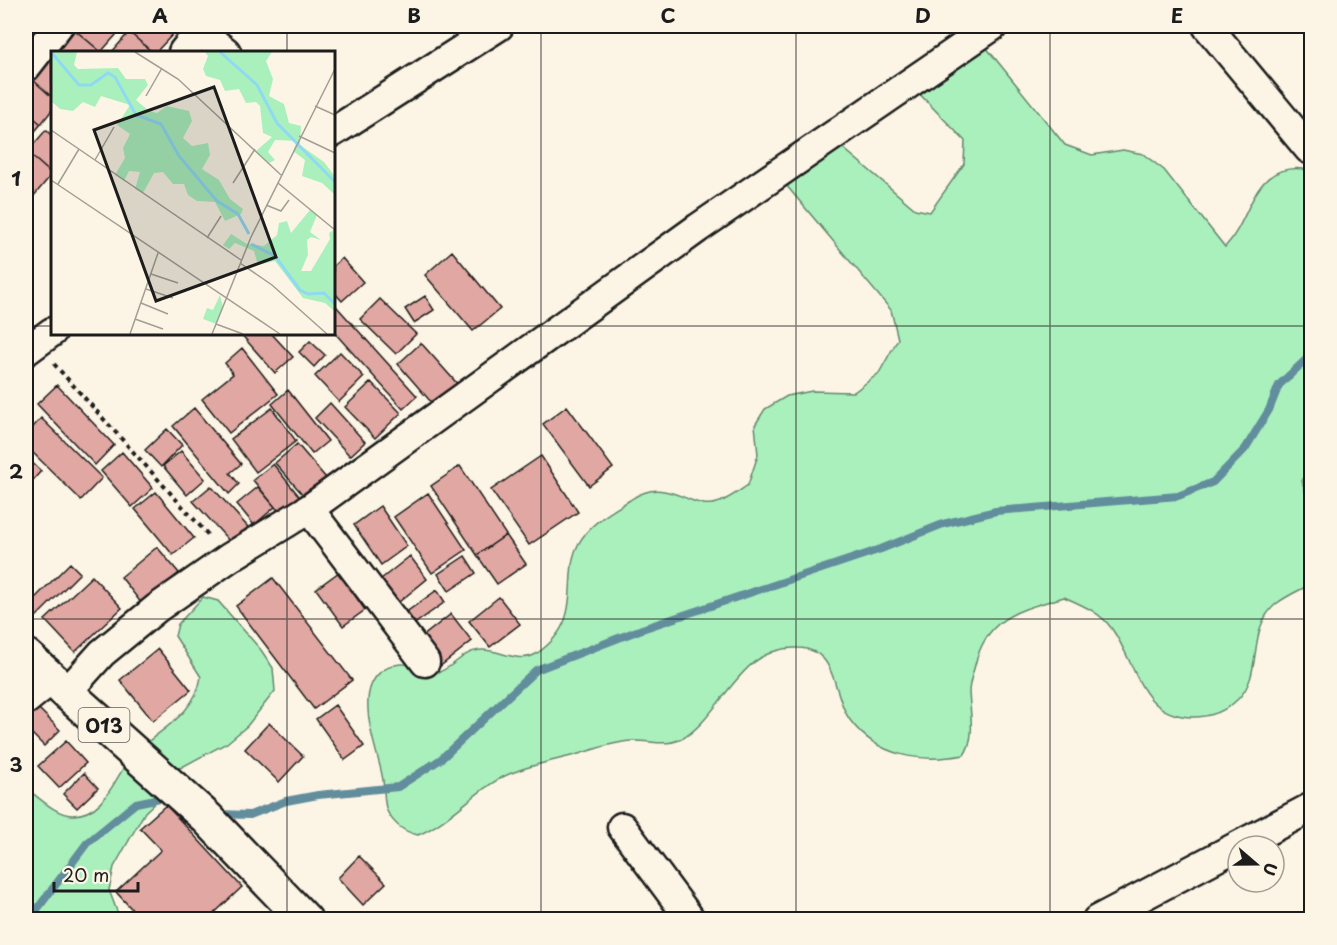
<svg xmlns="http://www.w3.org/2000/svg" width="1337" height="945" font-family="'Playpen Sans',sans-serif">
<rect width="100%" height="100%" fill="#fcf5e5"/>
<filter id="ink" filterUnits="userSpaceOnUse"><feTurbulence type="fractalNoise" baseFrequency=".0167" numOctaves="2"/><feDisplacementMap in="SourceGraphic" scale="12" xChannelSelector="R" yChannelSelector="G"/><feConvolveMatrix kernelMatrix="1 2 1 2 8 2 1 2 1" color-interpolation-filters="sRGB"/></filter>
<g filter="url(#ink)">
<path fill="#aaf0bd" stroke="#63866c" stroke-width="1.5" d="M977,36L1065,145L1092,155L1123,150L1143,154L1164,170L1225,247C1254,217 1251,158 1311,170L1312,461L1302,481L1311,510V584C1300,590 1286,596 1276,604C1246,629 1264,674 1238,699C1226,711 1210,717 1193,717C1139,716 1138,666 1112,629C1100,612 1082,605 1064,597C1021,610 987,615 975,665C973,673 969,683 969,692C970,712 976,738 964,755C921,763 877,757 850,720C832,696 839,649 798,648C741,645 725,710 685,737C667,748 651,740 632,741C612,742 593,750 575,755C556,760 536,764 517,771C480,783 454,820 418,835C404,832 394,825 387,811C383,801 385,786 382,775C376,744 347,678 395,665C409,661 425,670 439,672C456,666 463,650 483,650C500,650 519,664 536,654C593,615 553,571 586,533C596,520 616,509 630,500C668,473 691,512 717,503C727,500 739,491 748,485L758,455L755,425L765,409L787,396L812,391L854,392L879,373L898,339L891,310L781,179L830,137L915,209L930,212L964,164L965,141L909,83Z
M203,597L218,601L261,650L273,668L275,691L247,726L227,743L163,777L160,798L145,812L114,867L109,890L120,919H26V788C38,797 57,816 73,815C109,814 115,771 136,752C160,729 195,715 201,677L175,636L178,624Z"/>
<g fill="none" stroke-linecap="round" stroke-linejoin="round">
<path stroke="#628d9c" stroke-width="8" d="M217,814L250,815L286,801L318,795L398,787L441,759L536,670L642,629L881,549L943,524L996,511L1178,496L1213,482L1245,449L1269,410L1279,385L1312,354
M29,920L87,843L136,803L160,798L170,800"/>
</g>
<path fill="#e1a7a2" stroke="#1c1c1c" stroke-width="1.5" d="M80,26H124L101,52L75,30Z
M135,26H163L173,34L156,52H152L129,32Z
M75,30L101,52H57Z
M129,32L152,52H112Z
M52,58V97L33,80Z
M33,80L52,97V110L41,124L26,111V89Z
M26,111L41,124L26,142Z
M46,130L52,136V174L27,152Z
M27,152L52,174L33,197L26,191Z
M452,251L500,309L473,331L425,275Z
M342,258L363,282L342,301L333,291V266Z
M425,296L434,310L414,323L405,309Z
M380,299L416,334L396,354L360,319Z
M336,306L417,396L403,409L333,331V309Z
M240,333H271L293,357L275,373Z
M310,341L325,355L314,367L299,352Z
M421,343L462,389L438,410L398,364Z
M242,348L278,394L229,433L202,399L233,374L225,363Z
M340,352L364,377L339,402L315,376Z
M371,382L401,413L375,438L345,407Z
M57,385L114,445L95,465L37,404Z
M288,390L328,441L312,454L272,404Z
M330,403L365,442L350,456L315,418Z
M567,406L613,468L589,486L543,424Z
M194,408L241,464L230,473L239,484L229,494L173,426Z
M272,408L296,441L256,472L231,439Z
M41,418L102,478L81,500L26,446V435Z
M167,429L182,445L161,467L145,450Z
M297,444L326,478L305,497L275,463Z
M181,451L205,479L187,495L163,466Z
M122,452L153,488L132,507L101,471Z
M541,456L578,512L529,545L491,490Z
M26,457L41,471L26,488Z
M273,464L299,496L280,513L253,480Z
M460,466L506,535L477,555L431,486Z
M211,486L248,527L231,543L193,501Z
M258,487L275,507L254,525L237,504Z
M156,492L194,538L173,555L135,509Z
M428,493L466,550L432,573L394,517Z
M380,506L407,546L381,565L354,525Z
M506,535L526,564L497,584L477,555Z
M157,547L179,573L142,604L121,577Z
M410,556L427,579L394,606L376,583Z
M465,556L476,573L449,591L438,574Z
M70,563L80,573L33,620L26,612V607Z
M339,572L365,610L343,626L316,589Z
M92,576L122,608L75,652L45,620Z
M273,578L352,680L314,709L236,606Z
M437,590L445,602L413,625L405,613Z
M499,597L520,624L490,647L469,621Z
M451,614L472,641L438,668L417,641Z
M158,649L191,690L153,721L120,680Z
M30,700L60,730L44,746L26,728V704Z
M335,705L364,746L345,760L316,719Z
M269,723L303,756L279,782L245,749Z
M66,741L86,763L59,788L38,766Z
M84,773L98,788L77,808L63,794Z
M166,805L242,887L207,920H142L116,892L161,850L140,828Z
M359,856L386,883L363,905L338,878Z"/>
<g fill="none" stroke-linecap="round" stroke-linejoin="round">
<defs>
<path id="street" d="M193,26L226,52
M1207,26L1309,149
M183,52L200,31
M26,67L58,26
M333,132L499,26
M26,351L52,332
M309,509L425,662
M67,692L102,653L157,608L229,558L309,509L698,228L993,26
M26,700L52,679
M622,827L691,920
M1097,920L1312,807"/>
<path id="primary" d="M26,656L207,818L305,920"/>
</defs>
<use href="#street" stroke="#1c1c1c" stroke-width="33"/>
<use href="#primary" stroke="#1c1c1c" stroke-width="38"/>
<path stroke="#1c1c1c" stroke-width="4" stroke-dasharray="4.5 4.5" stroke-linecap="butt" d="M54,364L210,537"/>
<use href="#street" stroke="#fcf5e5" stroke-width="28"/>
<use href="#primary" stroke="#fcf5e5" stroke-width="33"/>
</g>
</g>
<path fill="none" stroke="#1c1c1c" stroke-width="1.5" stroke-opacity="0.55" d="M287,26V52M541,26V920M796,26V920M1050,26V920M26,326H52M333,326H1312M287,333V920M26,619H1312"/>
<g text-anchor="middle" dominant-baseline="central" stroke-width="6" stroke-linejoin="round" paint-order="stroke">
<rect fill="#fcf5e5" stroke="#5f5d58" stroke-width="1.5" x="78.5" y="708" width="51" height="34" rx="4.5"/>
<g font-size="20" font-weight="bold" fill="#1c1c1c">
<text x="104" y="725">013</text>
</g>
</g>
<g transform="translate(51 51)">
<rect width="284" height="284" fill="#fcf5e5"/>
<path d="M0,1H26L23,14L27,18L67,17L75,28H94L97,34L85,49L98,60L106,62L116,55L138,60L141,70L132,87L141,95L157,92L159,104L151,118L168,129L179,148L192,158L190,163L174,170L164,151L146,150L137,144L133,133H122L112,121L103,122L92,142L84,138L89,121L78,120L73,130L64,124L74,107L72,97L79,83L66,74L79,54L50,45L44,56L32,51L22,60L9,58L0,50ZM154,1H221L215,10L222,28L218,45L233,53L238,72L250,75L249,94L273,111L283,124V143L271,132L251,125L254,109L242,100L246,90L224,89L217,101L224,109L218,112L205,100L221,86L212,82L209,55L205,51L195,52L188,38L174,40L169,29L155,25L152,18L157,5ZM259,159L266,164L259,181L270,189L260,186L256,189L257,204L250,220H260L279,188L278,182L283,179V260L274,252L252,247L224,210L207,214L203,200L184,192L178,198L172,194L180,183L196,193L213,195L226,184L228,172L236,170L240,182ZM169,244L172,256L165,273L152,268L156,257L162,259Z" fill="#aaf0bd"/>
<path fill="none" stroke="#90d9f2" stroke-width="3" d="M0,1L28,34H40L57,22L64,26L85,64L110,73L128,105L166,150L187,163L198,183M169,1L206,34L226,72L284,131M200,193L224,205L249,239L257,243L273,242L284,253"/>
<path fill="none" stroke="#a29e95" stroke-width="1.5" d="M84,1L127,28L230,124M95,45L111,17M264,55L284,64M0,79L190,209M248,85L284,102M44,109L63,76M0,129L229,283M182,132L204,98M227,132L284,179M7,133L28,98M215,154L230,160L238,149M156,187L170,165M189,212L221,234L276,283M100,223L127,232M95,238L122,247M90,252L117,263M84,268L112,278M165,273L192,283M79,283L107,202M161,283L200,186L284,18"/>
<path fill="#1c1c1c" fill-opacity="0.15" stroke="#1c1c1c" stroke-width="3" d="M163,36L225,206L105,250L43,79Z"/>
<rect width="284" height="284" fill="none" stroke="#1c1c1c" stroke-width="3"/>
</g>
<rect width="1337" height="945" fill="none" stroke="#fcf5e5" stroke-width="66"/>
<g transform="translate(1256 864) rotate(110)"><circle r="28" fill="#fcf5e5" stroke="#a29e95" stroke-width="1.5"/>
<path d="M0-4.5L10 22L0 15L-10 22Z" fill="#1c1c1c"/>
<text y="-9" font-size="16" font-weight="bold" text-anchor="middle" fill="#1c1c1c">U</text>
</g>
<path d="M54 882v9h84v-9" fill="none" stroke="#1c1c1c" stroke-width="3"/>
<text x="63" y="882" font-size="18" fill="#1c1c1c" stroke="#fcf5e5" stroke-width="4.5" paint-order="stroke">20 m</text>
<rect x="33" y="33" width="1271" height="879" fill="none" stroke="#1c1c1c" stroke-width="2"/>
<g font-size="20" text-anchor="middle" font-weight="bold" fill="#1c1c1c">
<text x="160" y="23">A</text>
<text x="414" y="23">B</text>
<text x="668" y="23">C</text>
<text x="923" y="23">D</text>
<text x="1177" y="23">E</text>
<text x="16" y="186">1</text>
<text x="16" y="479">2</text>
<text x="16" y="772">3</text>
</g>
</svg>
